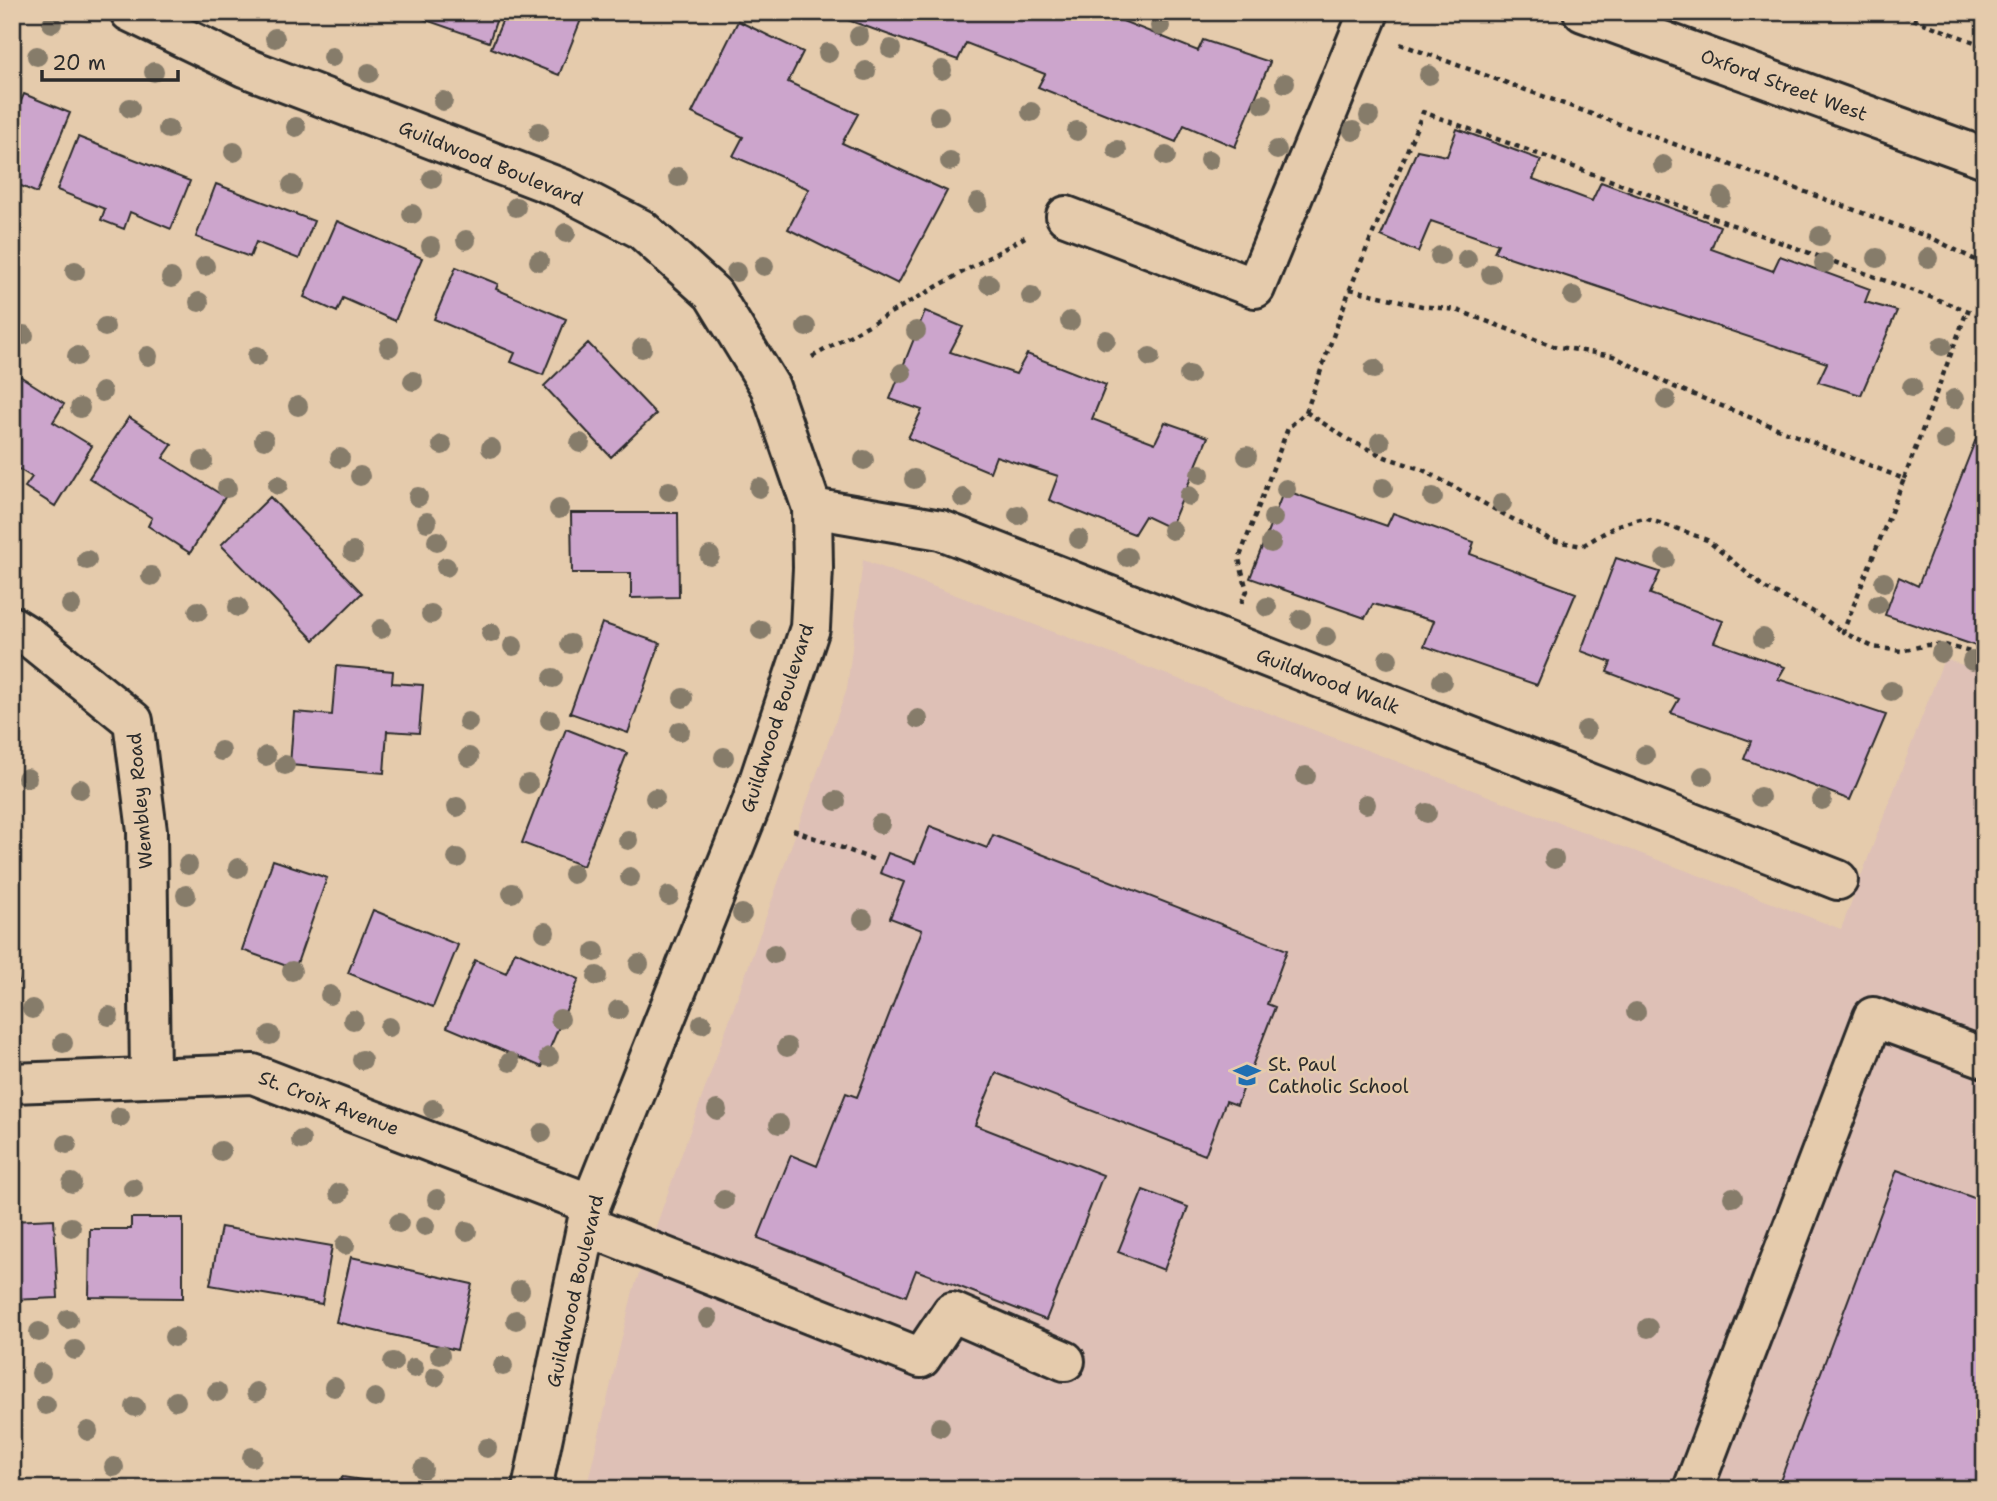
<svg xmlns="http://www.w3.org/2000/svg" width="1997" height="1501" font-family="'Shantell Sans',sans-serif">
<rect width="100%" height="100%" fill="#e5cbac"/>
<filter id="ink" filterUnits="userSpaceOnUse"><feTurbulence type="fractalNoise" baseFrequency=".0143" numOctaves="2"/><feDisplacementMap in="SourceGraphic" scale="14" xChannelSelector="R" yChannelSelector="G"/><feConvolveMatrix kernelMatrix="1 2 1 2 8 2 1 2 1" color-interpolation-filters="sRGB"/></filter>
<g filter="url(#ink)">
<path fill="#dec0b6" d="M863,560L1841,929L1944,659L1985,672V1489H586L633,1291L847,689Z"/>
<path fill="#cca5cc" stroke="#2b2b2b" stroke-width="2" d="M422,12H499L489,42L420,18Z
M506,12H584L559,75L491,48Z
M826,12H1100L1198,51L1203,40L1270,62L1235,147L1184,125L1176,142L1038,87L1045,74L966,43L958,60Z
M738,21L803,52L788,82L858,114L842,143L947,191L898,284L788,229L809,189L733,156L743,137L692,113Z
M24,94L70,113L37,193L12,182V107L17,110Z
M1457,129L1541,160L1533,179L1592,201L1601,182L1720,226L1711,249L1773,271L1780,256L1870,289L1865,302L1897,311L1861,395L1818,382L1827,363L1494,252L1498,244L1431,221L1418,252L1381,236L1417,150L1447,156Z
M78,137L190,181L171,229L130,212L124,229L101,220L105,209L57,190Z
M216,184L314,221L299,259L256,242L250,257L196,237Z
M337,221L422,258L395,321L343,298L337,312L304,297Z
M456,267L498,284L496,289L566,319L543,375L511,362L515,353L434,319Z
M925,311L963,327L950,352L1016,374L1027,354L1106,385L1092,419L1155,443L1165,422L1208,437L1170,528L1145,516L1134,534L1049,500L1058,476L996,456L990,472L908,438L922,410L890,399Z
M588,343L656,414L611,457L544,386Z
M12,371L64,404L53,422L92,446L55,506L25,487L32,477L12,465Z
M1985,416V649L1885,615L1899,577L1918,586Z
M129,417L172,445L163,458L225,497L190,553L148,526L152,518L89,478Z
M1284,490L1387,526L1393,513L1474,542L1470,554L1576,593L1537,685L1424,646L1434,621L1373,604L1365,618L1250,578Z
M270,497L362,593L314,640L221,545Z
M571,513H678L679,597L631,598V573H572Z
M1616,558L1660,572L1650,594L1723,621L1714,642L1785,667L1778,679L1886,715L1850,800L1744,759L1751,741L1671,713L1679,699L1607,672L1611,662L1581,651Z
M602,623L660,643L628,733L570,713Z
M336,666L393,671L392,683L423,685L419,733L387,731L384,773L290,765L294,712L332,715Z
M566,729L627,753L583,866L522,843Z
M930,826L987,848L993,835L1287,950L1267,1004L1275,1007L1237,1105L1226,1101L1205,1155L996,1073L975,1125L1103,1175L1046,1320L916,1270L906,1296L758,1238L791,1155L817,1166L846,1093L857,1097L922,930L890,918L904,882L880,873L888,853L915,863Z
M273,860L327,878L295,969L242,950Z
M373,910L458,945L433,1007L348,973Z
M515,951L579,979L542,1067L447,1027L475,960L506,973Z
M12,955L19,983L12,985Z
M1897,1170L1985,1202V1489H1777Z
M1143,1190L1188,1207L1164,1270L1118,1252Z
M131,1218H183V1298L89,1297L90,1229H131Z
M54,1219L58,1298L12,1300V1221Z
M221,1227L332,1246L322,1304L210,1285Z
M351,1257L472,1284L457,1350L336,1322Z
M342,1477L412,1487V1489H340Z"/>
<g fill="none" stroke-linecap="round" stroke-linejoin="round">
<defs>
<path id="minor" d="M130,12L244,67L563,189L641,229L713,294L770,387L812,508L813,568L810,628L752,802L591,1204L532,1489
M1066,216L1255,288L1369,12
M812,508L941,530L1838,880
M12,626L28,636L133,721L147,831L150,1076
M12,1083L253,1074L591,1204
M587,1226L921,1358L952,1312L1065,1361
M1693,1489L1873,1017L1985,1058"/>
<path id="major" d="M1583,12L1985,158"/>
</defs>
<use href="#minor" stroke="#2b2b2b" stroke-width="44"/>
<use href="#major" stroke="#2b2b2b" stroke-width="44"/>
<path stroke="#2b2b2b" stroke-width="4.5" stroke-dasharray="5 5" stroke-linecap="butt" d="M1311,12L1316,14
M1894,12L1985,46
M1400,44L1934,239L1985,265
M1350,289L1422,306L1457,310L1553,346L1613,356L1672,386L1904,479L1843,632L1873,647L1901,651L1927,645H1945L1985,656
M812,357L1025,237
M1306,412L1349,440L1385,457L1423,470L1551,540L1582,546L1618,525L1644,518L1678,529L1707,540L1766,589L1812,611L1843,632
M1904,479L1967,311
M1241,603L1247,591L1239,559L1288,428L1306,412L1350,289L1423,112L1985,317
M793,830L875,860"/>
<use href="#minor" stroke="#e5cbac" stroke-width="38"/>
<use href="#major" stroke="#e5cbac" stroke-width="38"/>
</g>
<g fill="#867c6b">
<circle cx="52" cy="23" r="10"/>
<circle cx="1160" cy="26" r="10"/>
<circle cx="859" cy="36" r="10"/>
<circle cx="275" cy="38" r="10"/>
<circle cx="891" cy="49" r="10"/>
<circle cx="828" cy="53" r="10"/>
<circle cx="37" cy="56" r="10"/>
<circle cx="332" cy="57" r="10"/>
<circle cx="942" cy="70" r="10"/>
<circle cx="866" cy="71" r="10"/>
<circle cx="154" cy="72" r="10"/>
<circle cx="369" cy="73" r="10"/>
<circle cx="1429" cy="75" r="10"/>
<circle cx="1285" cy="83" r="10"/>
<circle cx="443" cy="101" r="10"/>
<circle cx="1263" cy="104" r="10"/>
<circle cx="130" cy="108" r="10"/>
<circle cx="1031" cy="112" r="10"/>
<circle cx="939" cy="116" r="10"/>
<circle cx="1369" cy="116" r="10"/>
<circle cx="296" cy="127" r="10"/>
<circle cx="168" cy="129" r="10"/>
<circle cx="1077" cy="131" r="10"/>
<circle cx="1353" cy="131" r="10"/>
<circle cx="539" cy="132" r="10"/>
<circle cx="1117" cy="150" r="10"/>
<circle cx="1277" cy="150" r="10"/>
<circle cx="234" cy="152" r="10"/>
<circle cx="1166" cy="156" r="10"/>
<circle cx="1209" cy="160" r="10"/>
<circle cx="950" cy="161" r="10"/>
<circle cx="1663" cy="165" r="10"/>
<circle cx="678" cy="177" r="10"/>
<circle cx="432" cy="179" r="10"/>
<circle cx="292" cy="185" r="10"/>
<circle cx="1722" cy="197" r="10"/>
<circle cx="978" cy="203" r="10"/>
<circle cx="516" cy="207" r="10"/>
<circle cx="412" cy="214" r="10"/>
<circle cx="566" cy="233" r="10"/>
<circle cx="1820" cy="236" r="10"/>
<circle cx="466" cy="240" r="10"/>
<circle cx="431" cy="246" r="10"/>
<circle cx="1440" cy="256" r="10"/>
<circle cx="1877" cy="258" r="10"/>
<circle cx="1928" cy="258" r="10"/>
<circle cx="1467" cy="259" r="10"/>
<circle cx="539" cy="261" r="10"/>
<circle cx="1824" cy="263" r="10"/>
<circle cx="205" cy="266" r="10"/>
<circle cx="764" cy="266" r="10"/>
<circle cx="75" cy="271" r="10"/>
<circle cx="736" cy="272" r="10"/>
<circle cx="1491" cy="274" r="10"/>
<circle cx="171" cy="278" r="10"/>
<circle cx="989" cy="284" r="10"/>
<circle cx="1031" cy="296" r="10"/>
<circle cx="1573" cy="296" r="10"/>
<circle cx="199" cy="302" r="10"/>
<circle cx="1070" cy="321" r="10"/>
<circle cx="105" cy="327" r="10"/>
<circle cx="806" cy="327" r="10"/>
<circle cx="916" cy="331" r="10"/>
<circle cx="24" cy="335" r="10"/>
<circle cx="1106" cy="340" r="10"/>
<circle cx="1942" cy="346" r="10"/>
<circle cx="389" cy="347" r="10"/>
<circle cx="642" cy="348" r="10"/>
<circle cx="77" cy="356" r="10"/>
<circle cx="148" cy="356" r="10"/>
<circle cx="257" cy="356" r="10"/>
<circle cx="1150" cy="357" r="10"/>
<circle cx="1374" cy="369" r="10"/>
<circle cx="902" cy="373" r="10"/>
<circle cx="1189" cy="375" r="10"/>
<circle cx="413" cy="381" r="10"/>
<circle cx="1912" cy="387" r="10"/>
<circle cx="102" cy="392" r="10"/>
<circle cx="1954" cy="399" r="10"/>
<circle cx="1666" cy="400" r="10"/>
<circle cx="298" cy="406" r="10"/>
<circle cx="80" cy="408" r="10"/>
<circle cx="264" cy="440" r="10"/>
<circle cx="1945" cy="440" r="10"/>
<circle cx="1380" cy="442" r="10"/>
<circle cx="580" cy="443" r="10"/>
<circle cx="442" cy="445" r="10"/>
<circle cx="491" cy="448" r="10"/>
<circle cx="1247" cy="456" r="10"/>
<circle cx="340" cy="458" r="10"/>
<circle cx="864" cy="460" r="10"/>
<circle cx="203" cy="461" r="10"/>
<circle cx="1200" cy="474" r="10"/>
<circle cx="360" cy="476" r="10"/>
<circle cx="914" cy="479" r="10"/>
<circle cx="278" cy="485" r="10"/>
<circle cx="227" cy="488" r="10"/>
<circle cx="759" cy="488" r="10"/>
<circle cx="1383" cy="488" r="10"/>
<circle cx="1286" cy="489" r="10"/>
<circle cx="669" cy="491" r="10"/>
<circle cx="1189" cy="496" r="10"/>
<circle cx="418" cy="497" r="10"/>
<circle cx="1433" cy="497" r="10"/>
<circle cx="963" cy="498" r="10"/>
<circle cx="1502" cy="503" r="10"/>
<circle cx="559" cy="509" r="10"/>
<circle cx="1018" cy="515" r="10"/>
<circle cx="1273" cy="518" r="10"/>
<circle cx="427" cy="522" r="10"/>
<circle cx="1172" cy="530" r="10"/>
<circle cx="1079" cy="539" r="10"/>
<circle cx="437" cy="541" r="10"/>
<circle cx="1271" cy="543" r="10"/>
<circle cx="353" cy="552" r="10"/>
<circle cx="710" cy="556" r="10"/>
<circle cx="1127" cy="557" r="10"/>
<circle cx="1665" cy="559" r="10"/>
<circle cx="87" cy="560" r="10"/>
<circle cx="446" cy="567" r="10"/>
<circle cx="151" cy="576" r="10"/>
<circle cx="1884" cy="582" r="10"/>
<circle cx="1878" cy="604" r="10"/>
<circle cx="71" cy="605" r="10"/>
<circle cx="238" cy="607" r="10"/>
<circle cx="1267" cy="607" r="10"/>
<circle cx="198" cy="611" r="10"/>
<circle cx="431" cy="614" r="10"/>
<circle cx="1301" cy="619" r="10"/>
<circle cx="381" cy="629" r="10"/>
<circle cx="761" cy="630" r="10"/>
<circle cx="491" cy="633" r="10"/>
<circle cx="1326" cy="637" r="10"/>
<circle cx="1763" cy="638" r="10"/>
<circle cx="570" cy="644" r="10"/>
<circle cx="513" cy="646" r="10"/>
<circle cx="1941" cy="653" r="10"/>
<circle cx="1388" cy="659" r="10"/>
<circle cx="1972" cy="661" r="10"/>
<circle cx="553" cy="678" r="10"/>
<circle cx="1442" cy="681" r="10"/>
<circle cx="1891" cy="691" r="10"/>
<circle cx="683" cy="698" r="10"/>
<circle cx="918" cy="719" r="10"/>
<circle cx="550" cy="720" r="10"/>
<circle cx="468" cy="722" r="10"/>
<circle cx="1586" cy="730" r="10"/>
<circle cx="680" cy="731" r="10"/>
<circle cx="221" cy="751" r="10"/>
<circle cx="1645" cy="755" r="10"/>
<circle cx="266" cy="756" r="10"/>
<circle cx="469" cy="757" r="10"/>
<circle cx="724" cy="757" r="10"/>
<circle cx="285" cy="765" r="10"/>
<circle cx="1306" cy="776" r="10"/>
<circle cx="1703" cy="776" r="10"/>
<circle cx="27" cy="778" r="10"/>
<circle cx="528" cy="784" r="10"/>
<circle cx="80" cy="789" r="10"/>
<circle cx="1760" cy="797" r="10"/>
<circle cx="655" cy="798" r="10"/>
<circle cx="1822" cy="800" r="10"/>
<circle cx="836" cy="801" r="10"/>
<circle cx="1366" cy="804" r="10"/>
<circle cx="457" cy="807" r="10"/>
<circle cx="1427" cy="813" r="10"/>
<circle cx="880" cy="824" r="10"/>
<circle cx="628" cy="840" r="10"/>
<circle cx="457" cy="858" r="10"/>
<circle cx="1554" cy="859" r="10"/>
<circle cx="188" cy="865" r="10"/>
<circle cx="238" cy="868" r="10"/>
<circle cx="573" cy="874" r="10"/>
<circle cx="630" cy="877" r="10"/>
<circle cx="512" cy="893" r="10"/>
<circle cx="186" cy="895" r="10"/>
<circle cx="669" cy="896" r="10"/>
<circle cx="742" cy="914" r="10"/>
<circle cx="863" cy="919" r="10"/>
<circle cx="545" cy="932" r="10"/>
<circle cx="595" cy="952" r="10"/>
<circle cx="774" cy="954" r="10"/>
<circle cx="639" cy="964" r="10"/>
<circle cx="292" cy="971" r="10"/>
<circle cx="597" cy="976" r="10"/>
<circle cx="330" cy="995" r="10"/>
<circle cx="32" cy="1009" r="10"/>
<circle cx="618" cy="1010" r="10"/>
<circle cx="1636" cy="1012" r="10"/>
<circle cx="109" cy="1016" r="10"/>
<circle cx="560" cy="1019" r="10"/>
<circle cx="353" cy="1020" r="10"/>
<circle cx="702" cy="1024" r="10"/>
<circle cx="389" cy="1027" r="10"/>
<circle cx="270" cy="1035" r="10"/>
<circle cx="63" cy="1043" r="10"/>
<circle cx="787" cy="1047" r="10"/>
<circle cx="549" cy="1057" r="10"/>
<circle cx="362" cy="1060" r="10"/>
<circle cx="510" cy="1062" r="10"/>
<circle cx="433" cy="1109" r="10"/>
<circle cx="717" cy="1110" r="10"/>
<circle cx="120" cy="1117" r="10"/>
<circle cx="779" cy="1124" r="10"/>
<circle cx="542" cy="1133" r="10"/>
<circle cx="301" cy="1140" r="10"/>
<circle cx="67" cy="1144" r="10"/>
<circle cx="221" cy="1151" r="10"/>
<circle cx="72" cy="1183" r="10"/>
<circle cx="133" cy="1188" r="10"/>
<circle cx="339" cy="1193" r="10"/>
<circle cx="1733" cy="1197" r="10"/>
<circle cx="437" cy="1199" r="10"/>
<circle cx="724" cy="1200" r="10"/>
<circle cx="399" cy="1223" r="10"/>
<circle cx="425" cy="1226" r="10"/>
<circle cx="71" cy="1227" r="10"/>
<circle cx="467" cy="1231" r="10"/>
<circle cx="345" cy="1245" r="10"/>
<circle cx="520" cy="1290" r="10"/>
<circle cx="708" cy="1318" r="10"/>
<circle cx="68" cy="1319" r="10"/>
<circle cx="516" cy="1320" r="10"/>
<circle cx="1648" cy="1328" r="10"/>
<circle cx="39" cy="1332" r="10"/>
<circle cx="174" cy="1337" r="10"/>
<circle cx="75" cy="1350" r="10"/>
<circle cx="440" cy="1355" r="10"/>
<circle cx="393" cy="1362" r="10"/>
<circle cx="503" cy="1366" r="10"/>
<circle cx="414" cy="1368" r="10"/>
<circle cx="41" cy="1373" r="10"/>
<circle cx="435" cy="1377" r="10"/>
<circle cx="334" cy="1387" r="10"/>
<circle cx="217" cy="1392" r="10"/>
<circle cx="256" cy="1392" r="10"/>
<circle cx="375" cy="1398" r="10"/>
<circle cx="176" cy="1401" r="10"/>
<circle cx="46" cy="1405" r="10"/>
<circle cx="135" cy="1407" r="10"/>
<circle cx="940" cy="1427" r="10"/>
<circle cx="88" cy="1431" r="10"/>
<circle cx="487" cy="1448" r="10"/>
<circle cx="252" cy="1457" r="10"/>
<circle cx="114" cy="1467" r="10"/>
<circle cx="423" cy="1469" r="10"/>
</g>
</g>
<defs>
<symbol id="school-bare" viewBox="-9 -9 18 18"><path d="M0-5L7-2L0 1L-7-2ZM-4 1L0 2.5L4 1V4Q0 6-4 4Z" fill="#1f6fb2" stroke="#e5cbac" stroke-width="2.5" paint-order="stroke"/></symbol>
</defs>
<g fill-rule="evenodd">
<use href="#school-bare" x="1228" y="1056" width="38" height="38"/>
</g>
<g text-anchor="middle" dominant-baseline="central" stroke-width="5" stroke-linejoin="round" paint-order="stroke">
<g font-size="19" fill="#2b2b2b" stroke="#e5cbac">
<text transform="translate(1784 85) rotate(20)">Oxford Street West</text>
<text transform="translate(491 163) rotate(22)">Guildwood Boulevard</text>
<text transform="translate(1328 681) rotate(21)">Guildwood Walk</text>
<text transform="translate(777 718) rotate(-72)">Guildwood Boulevard</text>
<text transform="translate(140 801) rotate(-95)">Wembley Road</text>
<text transform="translate(329 1103) rotate(21)">St. Croix Avenue</text>
<text transform="translate(575 1291) rotate(-77)">Guildwood Boulevard</text>
</g>
<g font-size="19" fill="#2b2b2b" stroke="#e5cbac" text-anchor="start">
<text x="1268" y="1064">St. Paul<tspan x="1268" dy="22">Catholic School</tspan></text>
</g>
</g>
<rect width="1997" height="1501" fill="none" stroke="#e5cbac" stroke-width="42"/>
<rect x="21" y="21" width="1955" height="1459" fill="none" stroke="#2b2b2b" stroke-width="2.5" filter="url(#ink)"/>
<path d="M42 70v10h136v-10" fill="none" stroke="#2b2b2b" stroke-width="3.5"/>
<text x="52" y="70" font-size="21" fill="#2b2b2b" stroke="#e5cbac" stroke-width="5" paint-order="stroke">20 m</text>
</svg>
